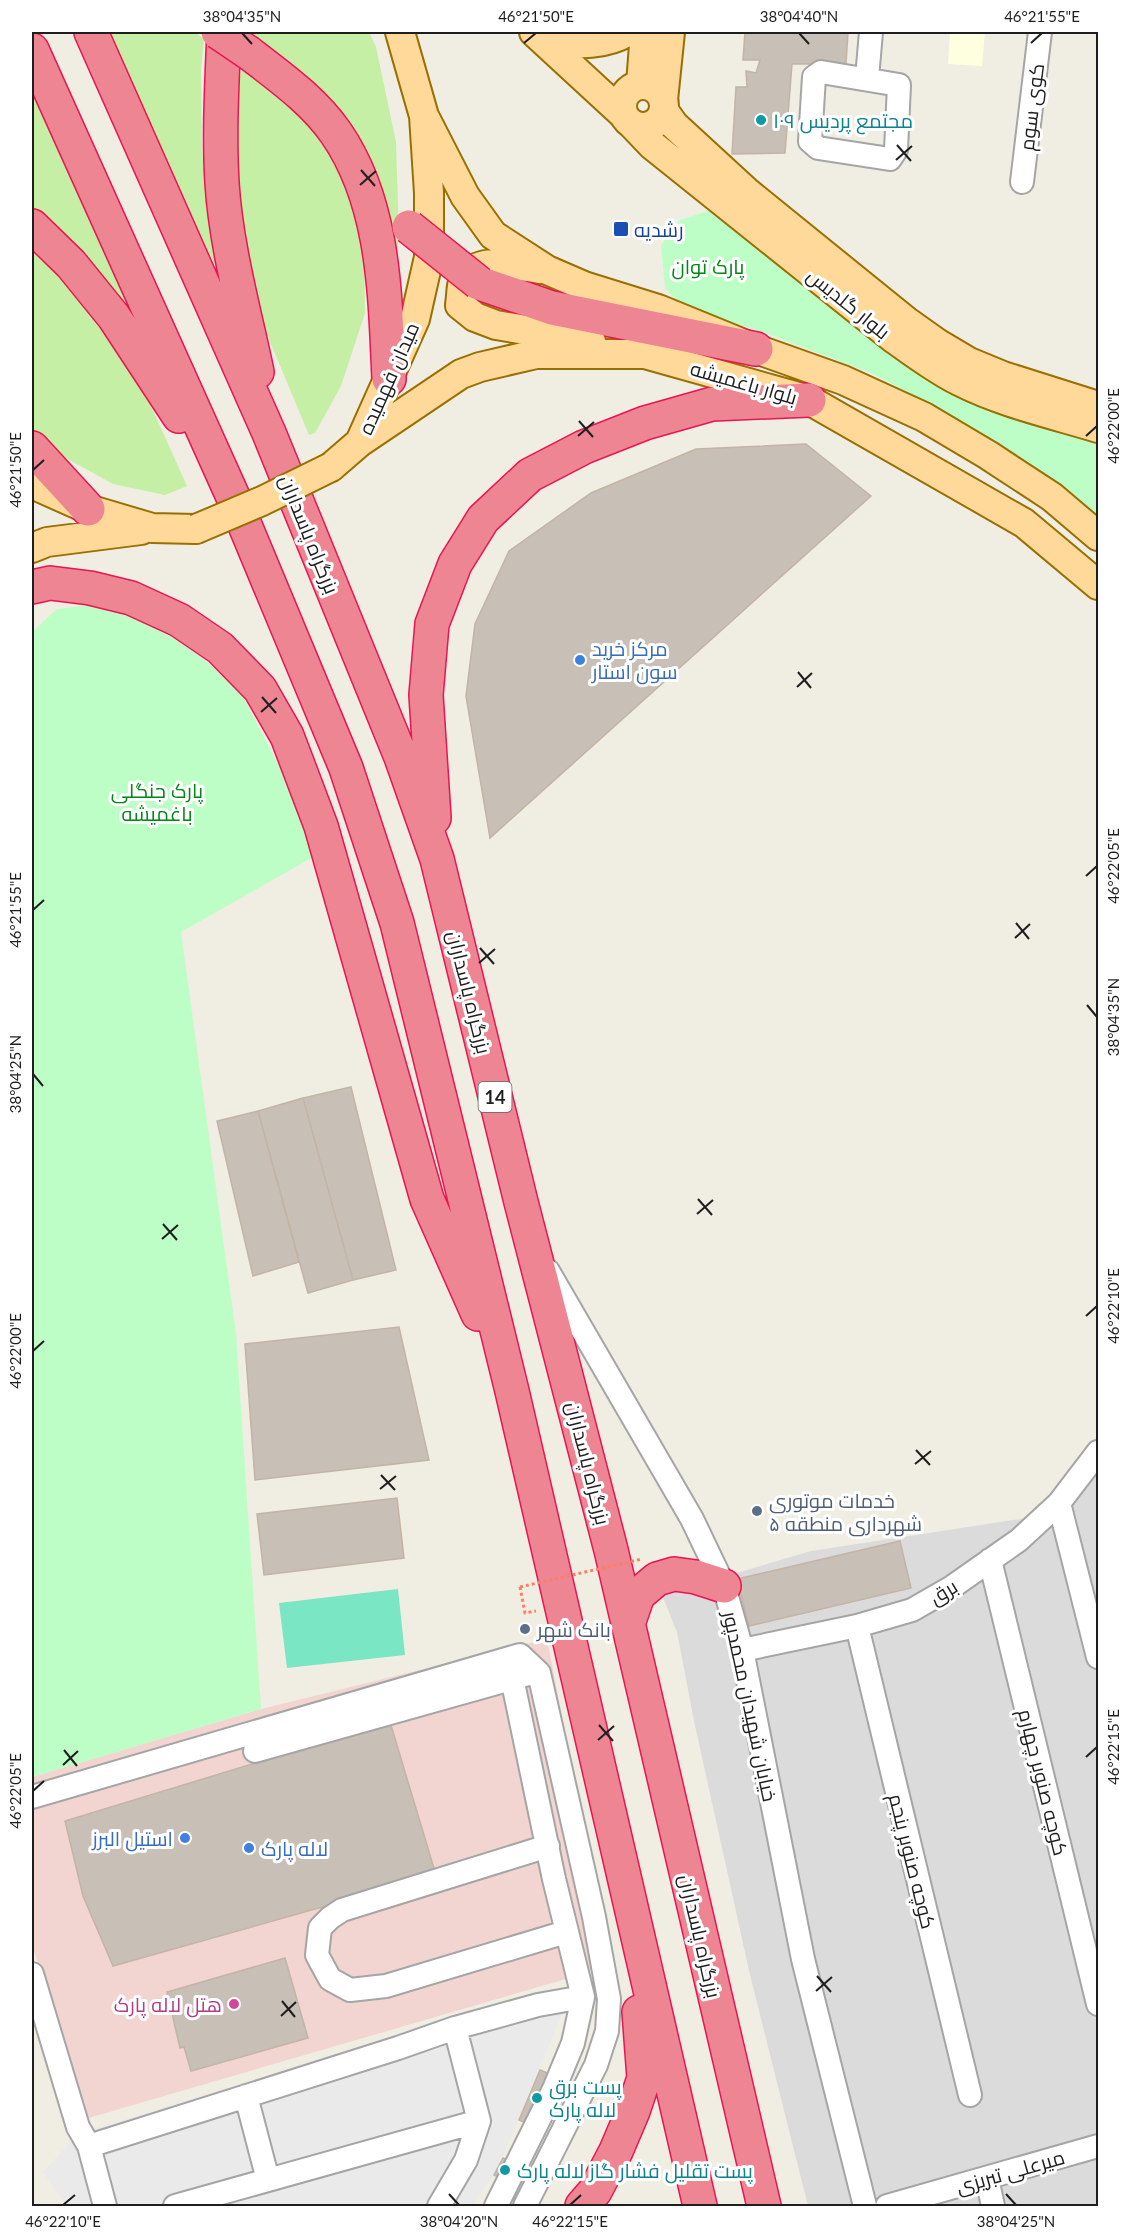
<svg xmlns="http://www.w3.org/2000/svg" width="1130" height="2238" font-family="Lato,Cairo,sans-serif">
<rect width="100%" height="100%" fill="#f0ede3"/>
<path fill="#dcdbdb" d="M1098,1437V2206H808L750,1975L694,1721L677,1632L662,1595L811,1551L1046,1515Z"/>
<path fill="#f2d4d1" d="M547,1639L610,1963L559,1981L85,2119L32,1944V1777L261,1709Z"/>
<path fill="#fdffde" d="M950,32H985L982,66L948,64Z"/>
<path fill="#c5efa5" d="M110,32H195L204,39L201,69L202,149L209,221L228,289L208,251Z
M245,32H369L376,47L396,142L399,239L394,265L387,232Z
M242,66L317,128L349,182L364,238L365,313L341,386L315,433L309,435L263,325L238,216L234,111Z
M32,90L152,356L32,210Z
M32,245L88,306L151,406L187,486L165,495L113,484L64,457L32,429Z"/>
<path fill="#bdfec6" d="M711,210L828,307L985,399L1098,436V515L962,421L871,373L768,334L680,305L665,288L661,245L680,220Z
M105,603L173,636L212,666L244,698L285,778L315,856L181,932L236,1334L261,1709L32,1777V632L57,609Z"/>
<path fill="#7be6c3" d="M398,1589L405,1655L287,1668L279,1603Z"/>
<path fill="#eaeaea" d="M565,1988V2006L497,2170L472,2206H67L43,2172L78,2134L493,2006Z"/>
<path fill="#c8bfb6" stroke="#c3b4a5" stroke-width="1.5" d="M745,32H848L846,64H792L785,153L732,154L736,87H747L746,71L756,73L760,60H743Z
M806,444L871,496L490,838L466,696L475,624L509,551L591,493L696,449Z
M351,1087L396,1270L353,1280L303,1098Z
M303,1098L353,1280L308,1293L258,1111Z
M258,1111L299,1262L253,1276L217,1121Z
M399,1327L429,1460L255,1480L245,1344Z
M397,1498L404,1558L264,1575L257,1514Z
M900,1541L911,1588L749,1626L737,1579Z
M390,1722L436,1875L113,1966L83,1896L65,1821Z
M285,1958L308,2038L191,2071L184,2047L180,2048L167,1992Z
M540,2070L557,2077L534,2127L519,2120Z
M503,2158L515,2164L507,2182L494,2175Z"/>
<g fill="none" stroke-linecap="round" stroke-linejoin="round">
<defs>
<path id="minor" d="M821,72L899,85L896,150L890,159L818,148L810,141L814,77Z
M867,78L871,32
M1022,182L1040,32
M548,1271L692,1519L724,1586L742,1650L803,1959L865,2206
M1059,1503L1098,1657
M990,1560L1098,2004
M857,1626L970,2095
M742,1650L857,1626L912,1610L952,1587L1019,1540L1059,1503L1098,1452
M255,1751L525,1675
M32,1797L520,1655L539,1673L594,1917L609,1999L607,2031L596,2065L525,2206
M548,1846L342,1910L330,1918L320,1928L317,1955L330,1979L350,1990L386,1986L566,1932
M32,1974L78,2127L89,2146
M246,2096L268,2180
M987,2178L993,2206
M105,2206L89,2146L398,2048L455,2028L538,2005L583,1997
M175,2206L479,2121L455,2028
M439,2206L466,2160L479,2121
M496,2206L554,2089L573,2043L583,1997L554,1879L512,1678
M887,2206L1098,2146"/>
<path id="major" d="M534,32L624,115
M548,43C575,44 604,46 627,32
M641,84L645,32
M622 106a21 21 0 1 1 42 0a21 21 0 1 1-42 0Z
M663,100L670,32
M664,111L674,125L748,193L906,321L937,343L969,362L1003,376L1098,406
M424,116L465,196L493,235L547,270L584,286L658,309L756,349L843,380L924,417L988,455L1052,497L1098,536
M632,124L652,145L893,338C914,353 935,369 959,381C1002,403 1052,414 1098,428
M540,269C516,266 471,253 462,286C461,292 461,299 460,305L475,317L496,325L591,341
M360,442L461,374L480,367L536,354H645L809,400L1024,523L1098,585
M331,467L360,442L415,319L429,257V193L424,116L400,32
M32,484L88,509L152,528L196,529
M32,548L47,542L141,530"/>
<path id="highway" d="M91,32L269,433L401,757L437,859L521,1202L611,1550L764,2206
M224,32C222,82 219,132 222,183C226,246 244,310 257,372
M32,50L234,499L346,768L397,923L512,1391L700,2206
M249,53C280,77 313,100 336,133C385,204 385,296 389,379
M32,226L71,264L114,317L179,416
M479,283L552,308L756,349
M32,448L88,509
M32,587L50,583L90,588L131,598L179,620L220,648L260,689L287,736L321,826L427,1199L478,1314
M434,818L426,695L432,624L455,564L483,519L530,475L584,447L645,423L712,404L809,400
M628,1624L638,1595L657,1579L674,1574L696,1577L724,1586
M582,2206L595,2191L616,2151L633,2111L644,2078L639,2012"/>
</defs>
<use href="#minor" stroke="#a5a5a5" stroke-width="26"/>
<use href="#major" stroke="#996f00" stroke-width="32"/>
<use href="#highway" stroke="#e91552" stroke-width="36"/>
<path stroke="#ff7e66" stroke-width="3" stroke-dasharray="3 3" stroke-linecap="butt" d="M520,1587L525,1613L536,1611"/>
<use href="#minor" stroke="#fff" stroke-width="22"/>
<use href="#major" stroke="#ffd99a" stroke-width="28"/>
<use href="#highway" stroke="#ee8592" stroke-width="33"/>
<defs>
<path id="major-bridge" d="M196,529L262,501L331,467"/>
<path id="highway-bridge" d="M218,32L249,53
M409,227L479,283"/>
</defs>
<use href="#major-bridge" stroke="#996f00" stroke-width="32" stroke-linecap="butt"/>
<use href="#highway-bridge" stroke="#e91552" stroke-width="36" stroke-linecap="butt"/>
<path stroke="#ff7e66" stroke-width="3" stroke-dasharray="3 3" stroke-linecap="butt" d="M520,1587L642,1559"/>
<use href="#major-bridge" stroke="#ffd99a" stroke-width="28"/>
<use href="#highway-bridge" stroke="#ee8592" stroke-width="33"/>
</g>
<path fill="none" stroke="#1e1e1e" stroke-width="2" d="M242,33L252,44M799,33L809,44M524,43L536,33M1031,43L1042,33M897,145L911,161M896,160L912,146M361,170L375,186M360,185L376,171M579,421L593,437M578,436L594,422M1086,436L1097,426M33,470L44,460M798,672L811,688M797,687L812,673M262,697L276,713M261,712L277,698M1086,876L1097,866M33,910L44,900M1016,923L1029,939M1015,938L1030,924M480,948L494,964M479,963L495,949M1087,1005L1097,1017M33,1074L43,1086M698,1199L712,1215M697,1214L713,1200M163,1224L177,1240M162,1239L178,1225M1086,1316L1097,1306M33,1351L44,1341M916,1450L930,1465M915,1464L931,1451M381,1475L395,1490M380,1489L396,1476M599,1725L613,1741M598,1740L614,1726M64,1750L77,1766M1086,1757L1097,1747M63,1765L78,1751M33,1791L44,1781M817,1976L831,1992M816,1991L832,1977M282,2001L295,2017M281,2016L296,2002M449,2194L459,2205M1006,2194L1016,2205M63,2205L75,2195M570,2205L581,2195"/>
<g fill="#0f9aa8" stroke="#fff" stroke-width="2">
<circle cx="761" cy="120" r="6"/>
<circle cx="537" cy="2098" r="6"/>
<circle cx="505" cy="2170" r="6"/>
</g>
<rect fill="#1a4fb4" stroke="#fff" stroke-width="2" x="613" y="221" width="16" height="16" rx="3"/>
<g fill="#3f7fe0" stroke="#fff" stroke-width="2">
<circle cx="580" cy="660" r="6"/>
<circle cx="185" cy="1838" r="6"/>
<circle cx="249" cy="1848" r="6"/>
</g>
<g fill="#5c6f8a" stroke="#fff" stroke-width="2">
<circle cx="757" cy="1511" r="6"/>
<circle cx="525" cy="1629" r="6"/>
</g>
<circle fill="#d1479c" stroke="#fff" stroke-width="2" cx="234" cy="2004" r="6"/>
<g text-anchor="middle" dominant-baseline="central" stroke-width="6" stroke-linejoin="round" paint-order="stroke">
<rect fill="#fff" stroke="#626262" stroke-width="1.5" x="478.5" y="1082" width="33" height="30" rx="4.5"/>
<g font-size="18" font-weight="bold" fill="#1e1e1e">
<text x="495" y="1097">14</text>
</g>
<g font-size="20" fill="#1e1e1e" stroke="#fff">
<text transform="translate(1031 107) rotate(-83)">کوی سوم</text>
<text transform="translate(849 303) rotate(39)">بلوار گلدیس</text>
<text transform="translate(388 378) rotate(-66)">میدان فهمیده</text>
<text transform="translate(744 382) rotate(16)">بلوار باغمیشه</text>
<text transform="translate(310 534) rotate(68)">بزرگراه پاسداران</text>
<text transform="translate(470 992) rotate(76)">بزرگراه پاسداران</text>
<text transform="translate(589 1463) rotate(76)">بزرگراه پاسداران</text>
<text transform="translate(943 1591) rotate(-31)">برق</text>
<text transform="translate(751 1706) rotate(78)">خیابان شهیدان محمدپور</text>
<text transform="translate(1044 1782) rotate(76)">کوچه صنوبر چهارم</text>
<text transform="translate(913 1861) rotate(76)">کوچه صنوبر پنجم</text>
<text transform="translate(701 1936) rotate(77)">بزرگراه پاسداران</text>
<text transform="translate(1010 2171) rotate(-16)">میرعلی تبریزی</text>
</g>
<g font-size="20" fill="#0d838f" stroke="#fff" text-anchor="start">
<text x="773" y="120">مجتمع پردیس ۱۰۹</text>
<text x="549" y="2086">پست برق<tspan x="549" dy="23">لاله پارک</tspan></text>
<text x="517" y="2170">پست تقلیل فشار گاز لاله پارک</text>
</g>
<g font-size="20" fill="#164399" stroke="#fff" text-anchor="start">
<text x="634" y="229">رشدیه</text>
</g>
<g font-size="20" fill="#028615" stroke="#fff">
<text x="708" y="266">پارک توان</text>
<text x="157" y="790">پارک جنگلی<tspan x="157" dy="23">باغمیشه</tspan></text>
</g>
<g font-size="20" fill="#366cbe" stroke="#fff" text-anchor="start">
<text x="592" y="648">مرکز خرید<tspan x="592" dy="23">سون استار</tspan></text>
<text x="173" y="1838" text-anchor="end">استیل البرز</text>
<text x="261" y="1848">لاله پارک</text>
</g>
<g font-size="20" fill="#4e5e75" stroke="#fff" text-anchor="start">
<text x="769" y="1500">خدمات موتوری<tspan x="769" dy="23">شهرداری منطقه ۵</tspan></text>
<text x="537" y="1629">بانک شهر</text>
</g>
<g font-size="20" fill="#b23c85" stroke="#fff" text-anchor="end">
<text x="222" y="2004">هتل لاله پارک</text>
</g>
</g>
<rect width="1130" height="2238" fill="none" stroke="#ffffff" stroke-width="66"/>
<rect x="33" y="33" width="1064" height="2172" fill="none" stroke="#1e1e1e" stroke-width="2"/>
<g font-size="15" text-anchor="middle" fill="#1e1e1e">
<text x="242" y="22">38°04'35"N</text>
<text x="536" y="22">46°21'50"E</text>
<text x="799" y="22">38°04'40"N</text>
<text x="1042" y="22">46°21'55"E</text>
<text transform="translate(1114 426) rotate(-90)" y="5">46°22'00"E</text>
<text transform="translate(16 470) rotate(-90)" y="5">46°21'50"E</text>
<text transform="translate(1114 866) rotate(-90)" y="5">46°22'05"E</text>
<text transform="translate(16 910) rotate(-90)" y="5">46°21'55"E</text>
<text transform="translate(1114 1017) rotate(-90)" y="5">38°04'35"N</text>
<text transform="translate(16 1074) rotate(-90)" y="5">38°04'25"N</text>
<text transform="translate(1114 1306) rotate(-90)" y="5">46°22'10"E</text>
<text transform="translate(16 1351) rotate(-90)" y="5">46°22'00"E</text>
<text transform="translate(1114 1747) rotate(-90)" y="5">46°22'15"E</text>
<text transform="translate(16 1791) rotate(-90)" y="5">46°22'05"E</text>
<text x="63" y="2227">46°22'10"E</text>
<text x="459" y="2227">38°04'20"N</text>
<text x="570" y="2227">46°22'15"E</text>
<text x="1016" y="2227">38°04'25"N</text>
</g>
</svg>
